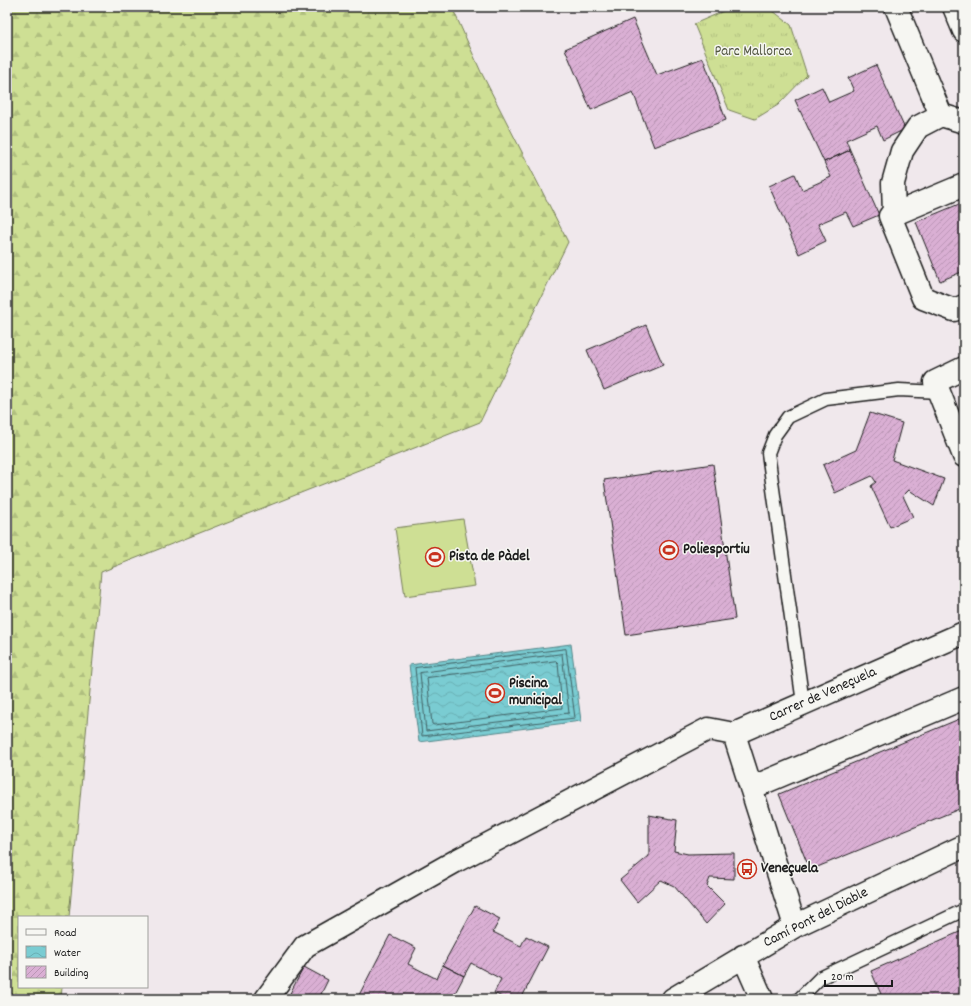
<svg xmlns="http://www.w3.org/2000/svg" width="971" height="1006" font-family="Dekko,sans-serif">
<defs>
<pattern id="grass-tufts" width="24" height="20" patternUnits="userSpaceOnUse"><rect width="24" height="20" fill="#cedf94"/><path d="M3 7l-1-3M5 7V3M7 7l1-3M15 17l-1-3M17 17v-4M19 17l1-3" fill="none" stroke="#b0bf7f"/></pattern>
<pattern id="forest-firs" width="22" height="20" patternUnits="userSpaceOnUse"><rect width="22" height="20" fill="#cedf94"/><path d="M5 1l3.5 6h-7zM16 11l3.5 6h-7z" fill="#b0bf7f"/></pattern>
<pattern id="water-waves" width="16" height="10" patternUnits="userSpaceOnUse"><rect width="16" height="10" fill="#7accd2"/><path d="M0 5q4-4 8 0t8 0" fill="none" stroke="#69afb4"/></pattern>
<pattern id="building-hatch" width="6" height="6" patternUnits="userSpaceOnUse"><rect width="6" height="6" fill="#daafd4"/><path d="M-1 1l2-2M0 6l6-6M5 7l2-2" fill="none" stroke="#ba96b5"/></pattern>
</defs>
<rect width="100%" height="100%" fill="#f0e8ec"/>
<filter id="ink" filterUnits="userSpaceOnUse"><feTurbulence type="fractalNoise" baseFrequency=".025" numOctaves="2"/><feDisplacementMap in="SourceGraphic" scale="8" xChannelSelector="R" yChannelSelector="G"/><feConvolveMatrix kernelMatrix="1 2 1 2 8 2 1 2 1" color-interpolation-filters="sRGB"/></filter>
<g filter="url(#ink)">
<path fill="url(#grass-tufts)" stroke="#757e58" d="M733,7H768L791,25L807,75L778,105L755,119L729,110L694,24Z"/>
<path fill="url(#forest-firs)" stroke="#757e58" d="M7,7H452L481,72L568,242L480,422L101,572L69,917H19V987H62L61,999H7Z"/>
<path fill="#cedf94" stroke="#757e58" d="M463,519L475,586L405,596L395,528Z"/>
<path fill="url(#water-waves)" stroke="#548689" d="M571,644L581,721L419,742L409,665Z"/>
<g fill="none" stroke-linecap="round" stroke-linejoin="round">
<path stroke="#426265" stroke-width="1" d="M566,649L575,718L422,736L415,668Z
M562,654L569,713L426,731L420,673Z
M556,661L558,663L562,708L434,725L432,724L427,678Z"/>
</g>
<path fill="url(#building-hatch)" stroke="#1c1c1c" d="M633,19L657,75L703,58L726,120L654,147L633,92L591,110L565,49Z
M876,65L905,129L883,140L877,126L846,140L850,150L824,162L795,100L822,87L829,102L854,91L848,78Z
M850,150L879,215L853,226L846,212L818,224L826,241L799,254L769,186L795,174L802,190L831,177L824,162Z
M964,202V271L940,281L916,222Z
M646,325L663,365L604,390L587,350Z
M964,382V394L960,384Z
M870,413L902,423L892,460L944,479L934,506L909,490L903,496L913,517L890,527L871,486L876,482L872,476L835,493L823,465L856,450Z
M713,464L735,619L626,635L604,480Z
M964,717V807L810,870L779,794Z
M649,815L677,820L674,851L688,854L734,853V879L710,878L707,886L725,904L706,924L674,886L661,880L637,902L620,880L649,856Z
M475,906L500,919L493,932L521,946L526,936L548,947L521,999H506L494,993L501,979L471,963L464,976L443,965Z
M964,930V999H883L871,971Z
M390,935L416,948L408,964L437,979L443,965L464,976L452,999H394L388,996L386,999H357Z
M304,967L328,980L321,994L331,999H287Z"/>
<g fill="none" stroke-linecap="round" stroke-linejoin="round">
<defs>
<path id="service" d="M803,703L768,453L775,435L788,417L826,399L899,390L939,392
M799,999L820,978L964,910"/>
<path id="minor" d="M896,7L941,115L964,122
M954,7L964,31
M964,185L890,216L923,298L954,310L964,306
M894,214L893,183L902,151L918,127L941,115
M964,368L935,382L964,456
M751,788L964,698
M795,926L734,734L964,633
M743,956L762,999
M266,999L305,946L456,861L708,729L734,734
M673,999L795,926L964,846"/>
</defs>
<use href="#service" stroke="#1c1c1c" stroke-width="15"/>
<use href="#minor" stroke="#1c1c1c" stroke-width="25"/>
<use href="#service" stroke="#f6f6f2" stroke-width="12"/>
<use href="#minor" stroke="#f6f6f2" stroke-width="22"/>
</g>
</g>
<defs>
<symbol id="stadium-ring" viewBox="-11 -11 22 22"><circle r="9.5" fill="#f6f6f2" stroke="#c8321e" stroke-width="1.5"/><path d="M0-5a6.5 5 0 1 0 0 10a6.5 5 0 1 0 0-10ZM-3.5-1.8h7v3.6h-7Z" fill="#c8321e"/></symbol>
<symbol id="bus-ring" viewBox="-11 -11 22 22"><circle r="9.5" fill="#f6f6f2" stroke="#c8321e" stroke-width="1.5"/><path d="M-5-6H5V4H4V6H2V4H-2V6H-4V4H-5ZM-3.5-4V0h7V-4ZM-3.5 1.2v1.5H-2V1.2ZM2 1.2v1.5H3.5V1.2Z" fill="#c8321e"/></symbol>
</defs>
<g fill-rule="evenodd">
<use href="#stadium-ring" x="658" y="539" width="22" height="22"/>
<use href="#stadium-ring" x="424" y="546" width="22" height="22"/>
<use href="#stadium-ring" x="484" y="682" width="22" height="22"/>
<use href="#bus-ring" x="736" y="858" width="22" height="22"/>
</g>
<g text-anchor="middle" dominant-baseline="central" stroke-width="3" stroke-linejoin="round" paint-order="stroke">
<g font-size="15" fill="#515640" stroke="#f6f6f2">
<text x="753" y="52">Parc Mallorca</text>
</g>
<g font-size="15" font-weight="bold" fill="#1c1c1c" stroke="#f6f6f2" text-anchor="start">
<text x="683" y="550">Poliesportiu</text>
<text x="449" y="557">Pista de Pàdel</text>
<text x="509" y="684">Piscina<tspan x="509" dy="17">municipal</tspan></text>
<text x="761" y="869">Veneçuela</text>
</g>
<g font-size="15" fill="#1c1c1c" stroke="#f6f6f2">
<text transform="translate(823 695) rotate(-24)">Carrer de Veneçuela</text>
<text transform="translate(816 918) rotate(-27)">Camí Pont del Diable</text>
</g>
</g>
<rect width="971" height="1006" fill="none" stroke="#f6f6f2" stroke-width="24"/>
<rect x="12" y="12" width="947" height="982" fill="none" stroke="#1c1c1c" stroke-width="1.5" filter="url(#ink)"/>
<rect x="18" y="916" width="130" height="72" fill="#f6f6f2" stroke="#9f9f9c"/>
<rect x="26" y="929" width="20" height="6" fill="#f6f6f2" stroke="#9f9f9c"/>
<text x="54" y="936" font-size="12" fill="#1c1c1c">Road</text>
<rect x="26" y="946" width="20" height="12" fill="url(#water-waves)" stroke="#9f9f9c"/>
<text x="54" y="956" font-size="12" fill="#1c1c1c">Water</text>
<rect x="26" y="966" width="20" height="12" fill="url(#building-hatch)" stroke="#9f9f9c"/>
<text x="54" y="976" font-size="12" fill="#1c1c1c">Building</text>
<path d="M825 980v6h67v-6" fill="none" stroke="#1c1c1c" stroke-width="2"/>
<text x="831" y="980" font-size="12" fill="#1c1c1c" stroke="#f6f6f2" stroke-width="3" paint-order="stroke">20 m</text>
</svg>
